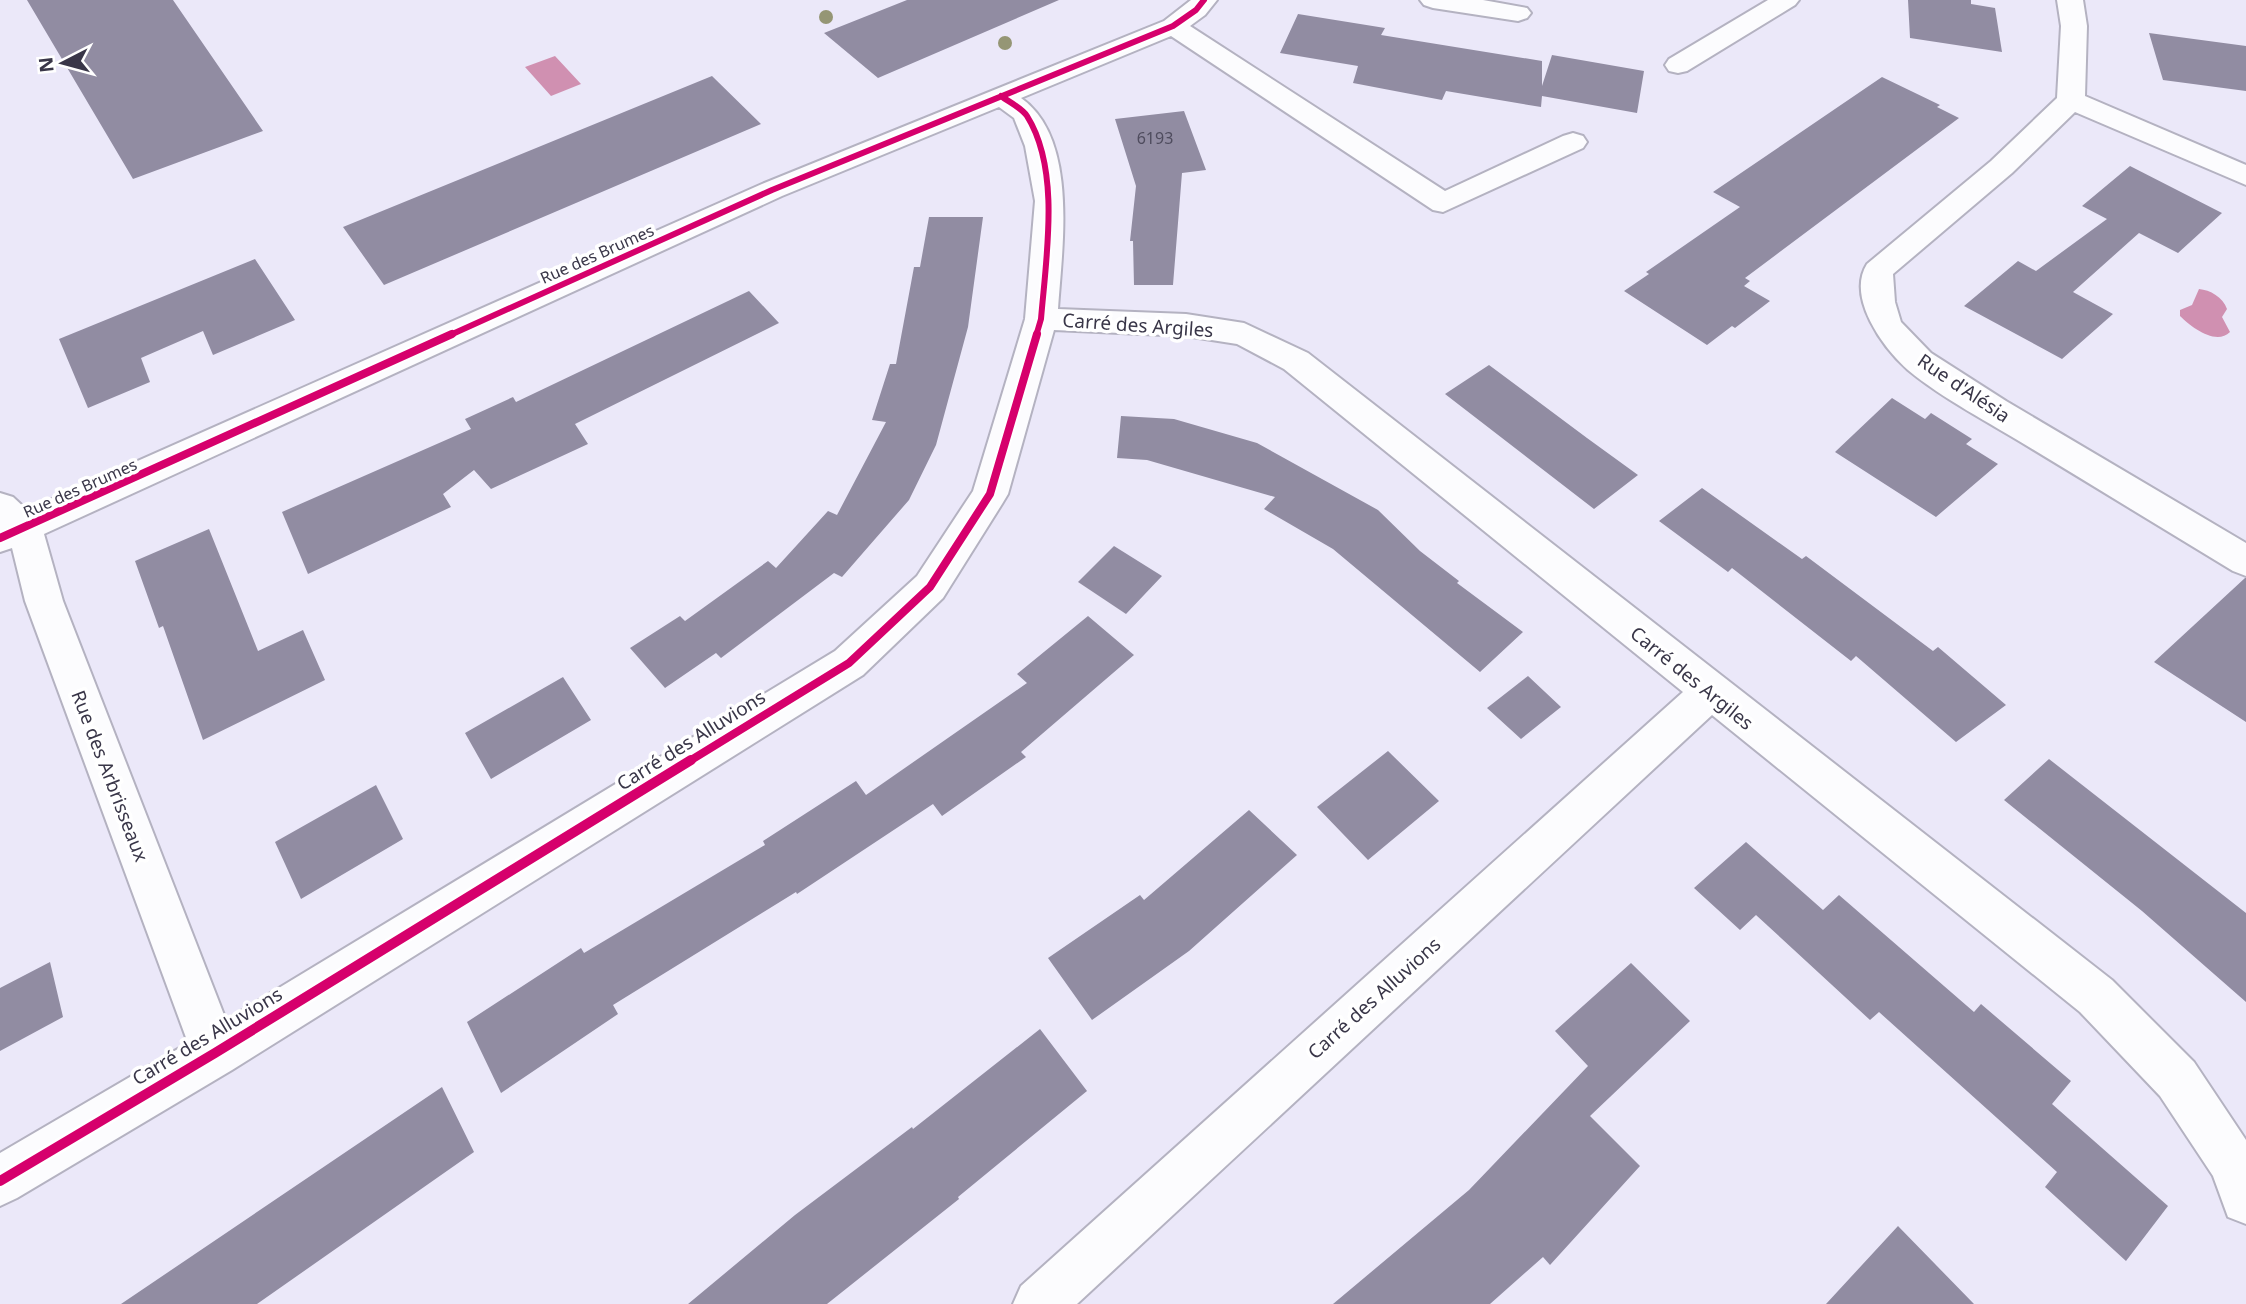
<svg xmlns="http://www.w3.org/2000/svg" width="2246" height="1304" font-family="'Noto Sans',sans-serif">
<rect width="100%" height="100%" fill="#ebe8f9"/>
<path fill="#d090b1" d="M555,56L581,84L551,96L525,67Z
M2199,289C2210,290 2223,297 2227,309L2222,317L2230,332C2216,346 2191,327 2180,316V310L2192,305Z"/>
<path fill="#918ca2" d="M27,0H173L263,131L133,179Z
M907,0H1059L878,78L824,33Z
M1908,0H1971V4L1995,8L2002,52L1910,38Z
M1298,14L1385,28L1381,35L1542,61V86L1552,55L1644,71L1637,113L1542,96L1541,107L1446,91L1442,100L1353,83L1358,66L1280,53Z
M2149,33L2246,46V91L2163,80Z
M712,76L761,124L384,285L343,227Z
M1882,77L1940,105L1937,107L1959,118L1745,278L1750,281L1744,286L1770,301L1735,328L1732,326L1707,345L1624,291L1649,274L1646,272L1740,207L1713,192Z
M1184,111L1206,170L1182,173L1173,285H1134L1133,241H1130L1136,186L1115,119Z
M2130,166L2222,213L2178,253L2139,233L2073,292L2113,314L2062,359L1964,306L2018,261L2036,271L2107,219L2082,206Z
M929,217H983L968,327L936,445L909,500L842,577L834,573L721,658L716,653L665,688L630,648L680,616L685,621L768,561L776,568L828,511L837,515L886,422L872,420L890,364H896L914,267H920Z
M255,259L295,320L213,355L203,331L141,358L150,382L88,408L59,339Z
M749,291L779,323L575,424L588,444L491,489L474,470L443,494L451,507L308,574L282,512L471,429L465,419L513,397L516,402Z
M1489,365L1587,438L1638,475L1594,509L1445,394Z
M1892,398L1925,419L1931,413L1972,439L1966,444L1998,464L1936,517L1835,452Z
M1121,416L1174,419L1257,443L1378,510L1420,551L1459,581L1457,583L1523,632L1480,672L1333,549L1264,509L1275,497L1147,460L1117,458Z
M1702,488L1802,559L1806,556L1933,651L1938,647L2006,705L1956,742L1856,656L1851,661L1732,568L1728,572L1659,521Z
M209,529L258,651L303,630L325,680L203,740L163,626L159,628L135,561Z
M1114,546L1162,576L1126,614L1078,582Z
M2245,578H2246V722L2154,662Z
M1088,616L1134,655L1021,752L1026,757L942,816L933,804L797,894L796,892L613,1005L618,1014L501,1093L467,1022L581,948L584,953L765,845L763,841L856,781L866,795L1027,683L1017,674Z
M1528,676L1561,707L1521,739L1487,708Z
M563,677L591,720L491,779L465,733Z
M1388,751L1439,801L1368,860L1317,807Z
M2049,759L2246,913V1002L2142,911L2004,800Z
M376,785L403,839L301,899L275,842Z
M1249,810L1297,855L1189,951L1092,1020L1048,958L1140,895L1144,900Z
M1746,842L1823,910L1839,895L1974,1012L1981,1004L2071,1081L2052,1104L2168,1206L2126,1261L2045,1187L2057,1172L1879,1012L1870,1020L1756,915L1740,930L1694,888Z
M50,962L63,1017L0,1051V988Z
M1631,963L1690,1021L1590,1116L1640,1166L1550,1265L1543,1257L1490,1304H1333L1469,1190L1588,1066L1555,1031Z
M1040,1029L1087,1091L958,1197L959,1199L827,1304H688L795,1215L912,1127L913,1129Z
M442,1087L474,1152L257,1304H121Z
M1898,1226L1974,1304H1826Z"/>
<g fill="none" stroke-linecap="round" stroke-linejoin="round">
<defs>
<path id="minor" d="M1191,0H1217L1205,15L1190,26L1445,191L1563,136L1573,133L1583,136L1587,142L1583,148L1443,212L1433,210L1171,36L1021,98C1079,139 1062,247 1058,309L1186,314L1244,323L1308,353L2112,980L2194,1062L2246,1140V1224L2228,1217L2213,1176L2160,1096L2080,1012L1712,715L1077,1304H1013L1021,1286L1683,692L1284,369L1237,344L1186,336L1054,330L1008,494L1002,504L943,598L863,675L232,1070L17,1198L0,1206V1153L188,1043L25,601L12,548L0,552V493L13,497L27,510L762,184L1164,21ZM999,107L1014,118L1025,146L1035,201L1025,319L973,491L917,576L835,651L226,1020L63,601L44,534L782,196Z
M1420,0H1483L1527,8L1531,13L1527,18L1518,21L1433,8L1424,5Z
M1768,0H1799L1795,5L1687,71L1678,73L1669,71L1665,65L1669,59Z
M2057,0H2083L2087,26L2085,96L2246,165V185L2075,112L2012,173L1893,274L1895,302L1901,322L1931,353L2006,401L2246,543V576L2233,571C2165,530 2097,488 2029,447C1990,423 1943,399 1908,370C1883,348 1846,297 1867,264L1991,161L2057,98L2061,26Z"/>
</defs>
<use href="#minor" stroke="#b4b2c1" stroke-width="4"/>
<use href="#minor" fill="#fcfcfe" fill-rule="evenodd"/>
<defs>
<path id="cycleway-far2" d="M1001,96C1009,102 1022,108 1027,116C1061,170 1046,258 1041,319L1036,336
M448,336L772,190L1173,26L1196,10L1204,0"/>
<path id="cycleway-far1" d="M0,538L452,334
M688,762L849,663L930,587L990,494L1037,334"/>
<path id="cycleway" d="M0,1181L215,1053L691,760"/>
</defs>
<use href="#cycleway-far2" stroke="#fff" stroke-width="10"/>
<use href="#cycleway-far1" stroke="#fff" stroke-width="12"/>
<use href="#cycleway" stroke="#fff" stroke-width="15"/>
<use href="#cycleway-far2" stroke="#d6006c" stroke-width="6"/>
<use href="#cycleway-far1" stroke="#d6006c" stroke-width="8"/>
<use href="#cycleway" stroke="#d6006c" stroke-width="10"/>
</g>
<g fill="#959675">
<circle cx="826" cy="17" r="7"/>
<circle cx="1005" cy="43" r="7"/>
</g>
<g text-anchor="middle" dominant-baseline="central" stroke-width="7" stroke-linejoin="round" paint-order="stroke">
<g font-size="16" fill="#4f4c5e">
<text x="1155" y="138">6193</text>
</g>
<g font-size="16" fill="#393648" stroke="#fff">
<text transform="translate(597 254) rotate(-24)">Rue des Brumes</text>
<text transform="translate(80 488) rotate(-24)">Rue des Brumes</text>
</g>
<g font-size="19" fill="#393648" stroke="#fff">
<text transform="translate(1138 325) rotate(4)">Carré des Argiles</text>
<text transform="translate(1964 388) rotate(34)">Rue d'Alésia</text>
<text transform="translate(1692 678) rotate(39)">Carré des Argiles</text>
<text transform="translate(691 740) rotate(-32)">Carré des Alluvions</text>
<text transform="translate(110 776) rotate(69)">Rue des Arbrisseaux</text>
<text transform="translate(1374 998) rotate(-42)">Carré des Alluvions</text>
<text transform="translate(207 1036) rotate(-31)">Carré des Alluvions</text>
</g>
</g>
<g transform="translate(63 63) rotate(264)" stroke="#ffffff" stroke-width="5" paint-order="stroke">
<path d="M0-5L12 26L0 18L-12 26Z" fill="#393648"/>
<text y="-10" font-size="19" font-weight="bold" text-anchor="middle" fill="#393648">N</text>
</g>
</svg>
